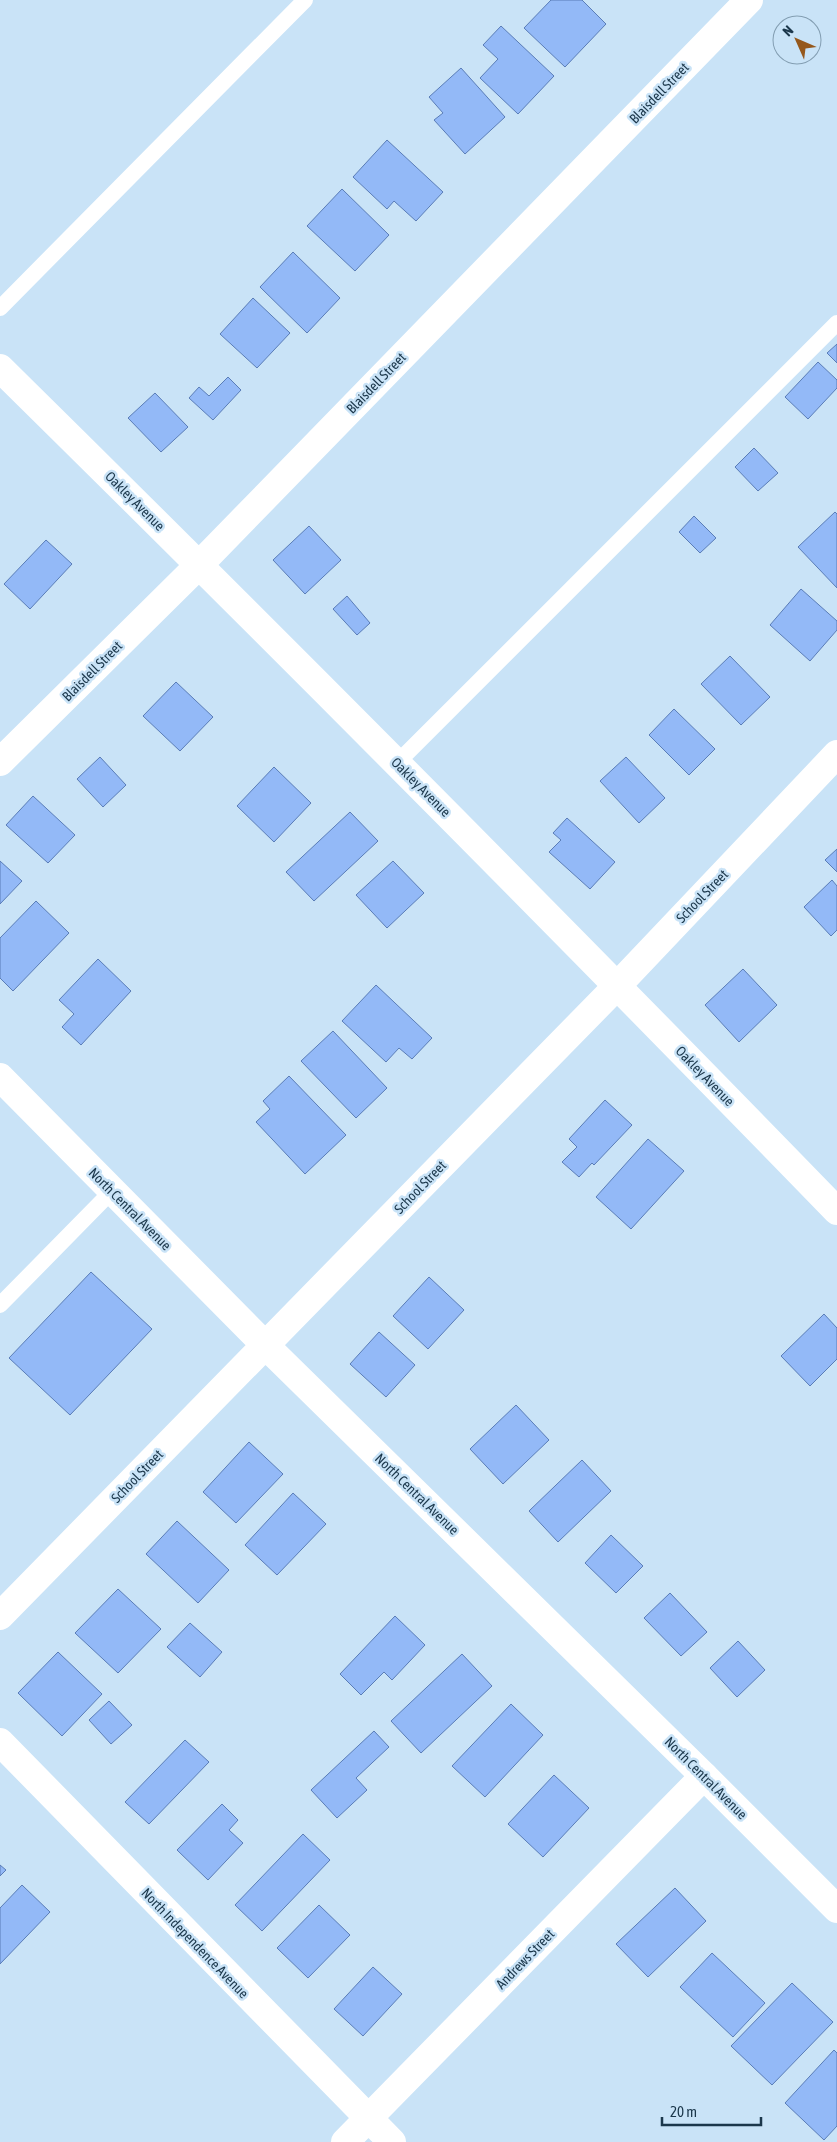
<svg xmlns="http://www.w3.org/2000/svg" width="837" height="2142" font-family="'Asap Condensed',sans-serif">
<rect width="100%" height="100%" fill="#c9e3f7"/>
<path fill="#93b9f7" stroke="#5a7db7" d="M551,0H582L606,24L565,67L524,28Z
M501,26L554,76L518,114L480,78L498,59L483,45Z
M461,68L505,117L465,154L434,120L443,113L429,97Z
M387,140L443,192L416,221L394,201L387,209L353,177Z
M342,189L389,235L355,271L307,226Z
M293,252L340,298L307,333L260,287Z
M253,298L290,333L257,368L220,334Z
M837,344V363L827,353Z
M818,362L837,380V388L808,419L785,397Z
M228,377L241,390L213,420L189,398L199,387L209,396Z
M155,393L188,427L161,452L128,418Z
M754,448L778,473L758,491L735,467Z
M835,512L837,514V588L798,547Z
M694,516L716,538L700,553L679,532Z
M309,526L341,560L305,594L273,560Z
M46,540L72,564L30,609L4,584Z
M801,589L837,621V630L810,661L770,625Z
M347,596L370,623L357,635L333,609Z
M730,656L770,697L741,725L701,684Z
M176,682L213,717L180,751L143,716Z
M674,709L715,749L689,775L649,735Z
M100,757L126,785L103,807L77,779Z
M626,757L665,798L639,823L600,781Z
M274,767L311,803L274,842L237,806Z
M33,796L75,835L48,863L6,825Z
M350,812L378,841L314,901L286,872Z
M567,818L615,862L590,889L549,852L561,840L553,833Z
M837,849V872L825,860Z
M0,861L22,881L0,904Z
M393,861L424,893L387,928L356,895Z
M832,880L837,886V930L831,936L804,907Z
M36,901L69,933L13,991L0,978V938Z
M98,959L131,991L81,1045L62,1027L74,1014L59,1000Z
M743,969L777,1005L739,1042L705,1005Z
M376,985L432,1038L412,1059L399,1048L386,1062L342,1021Z
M333,1031L387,1088L356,1118L301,1061Z
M289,1076L346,1135L305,1174L256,1122L270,1109L263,1101Z
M605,1100L632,1125L594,1165L592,1163L579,1177L562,1162L577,1147L569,1139Z
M648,1139L684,1171L631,1229L596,1197Z
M91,1272L152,1329L70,1415L9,1358Z
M429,1277L464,1310L428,1349L393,1316Z
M824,1314L837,1328V1359L810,1386L781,1356Z
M379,1332L415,1365L386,1397L350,1364Z
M516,1405L549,1440L503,1484L470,1449Z
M249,1442L283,1474L236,1523L203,1492Z
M582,1460L611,1491L558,1542L529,1511Z
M293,1493L326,1524L277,1575L245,1545Z
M177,1521L229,1570L198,1603L146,1554Z
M611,1535L643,1566L616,1593L585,1563Z
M118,1589L161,1629L118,1673L75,1633Z
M670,1593L707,1632L681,1656L644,1618Z
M395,1616L425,1645L392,1680L384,1672L361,1695L340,1674Z
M190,1623L222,1652L200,1677L167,1647Z
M738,1641L765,1670L737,1697L710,1668Z
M58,1652L102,1694L62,1736L18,1693Z
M462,1654L492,1686L421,1753L391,1721Z
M109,1701L132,1725L111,1744L89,1720Z
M511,1704L543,1735L485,1797L452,1766Z
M374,1731L389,1747L356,1778L367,1790L337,1818L311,1790Z
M185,1740L209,1762L149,1824L125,1802Z
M554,1775L589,1808L543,1857L508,1824Z
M222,1804L238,1820L229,1830L243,1843L208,1880L177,1850Z
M303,1834L330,1860L262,1931L235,1905Z
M0,1865L6,1870L0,1876Z
M22,1885L50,1912L0,1964V1908Z
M675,1888L706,1921L648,1977L616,1944Z
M319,1905L350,1935L308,1978L277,1948Z
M712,1953L765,2003L733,2037L680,1987Z
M373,1967L402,1994L363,2036L334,2009Z
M792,1983L833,2022L772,2085L731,2046Z
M834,2050L837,2053V2126L824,2140L785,2103Z"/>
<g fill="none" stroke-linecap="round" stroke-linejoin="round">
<path stroke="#fff" stroke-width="16" d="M0,308L305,0
M397,763L837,323
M0,1305L112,1191"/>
<path stroke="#fff" stroke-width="28" d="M0,368C282,646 561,927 837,1211
M0,762L199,565L749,0
M0,1742L392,2142
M345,2142L704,1776"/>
<path stroke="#fff" stroke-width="28" d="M0,1077L265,1345L704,1776L837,1909
M0,1616L617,986L837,754"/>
</g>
<g text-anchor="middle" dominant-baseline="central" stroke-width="5" stroke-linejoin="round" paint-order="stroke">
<g font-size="14" fill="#1b374b" stroke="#c9e3f7">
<text transform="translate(659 93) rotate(-46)">Blaisdell Street</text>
<text transform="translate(376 383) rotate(-46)">Blaisdell Street</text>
<text transform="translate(135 501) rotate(45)">Oakley Avenue</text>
<text transform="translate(92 671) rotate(-45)">Blaisdell Street</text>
<text transform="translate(421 787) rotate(45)">Oakley Avenue</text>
<text transform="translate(702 896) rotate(-46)">School Street</text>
<text transform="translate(705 1076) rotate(46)">Oakley Avenue</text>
<text transform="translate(420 1187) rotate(-46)">School Street</text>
<text transform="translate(130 1209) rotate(45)">North Central Avenue</text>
<text transform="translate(137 1476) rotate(-46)">School Street</text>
<text transform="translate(417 1494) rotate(44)">North Central Avenue</text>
<text transform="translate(706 1778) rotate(45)">North Central Avenue</text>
<text transform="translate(195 1943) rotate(46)">North Independence Avenue</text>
<text transform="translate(525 1959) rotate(-46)">Andrews Street</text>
</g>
</g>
<g transform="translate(797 40) rotate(315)"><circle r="24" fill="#c9e3f7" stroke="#839eb2"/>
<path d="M0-4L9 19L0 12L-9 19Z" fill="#95581c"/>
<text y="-8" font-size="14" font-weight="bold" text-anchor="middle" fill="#1b374b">N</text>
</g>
<path d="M662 2117v8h99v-8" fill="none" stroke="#1b374b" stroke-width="2.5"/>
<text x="670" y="2117" font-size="15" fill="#1b374b" stroke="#c9e3f7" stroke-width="4" paint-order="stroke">20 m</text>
</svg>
